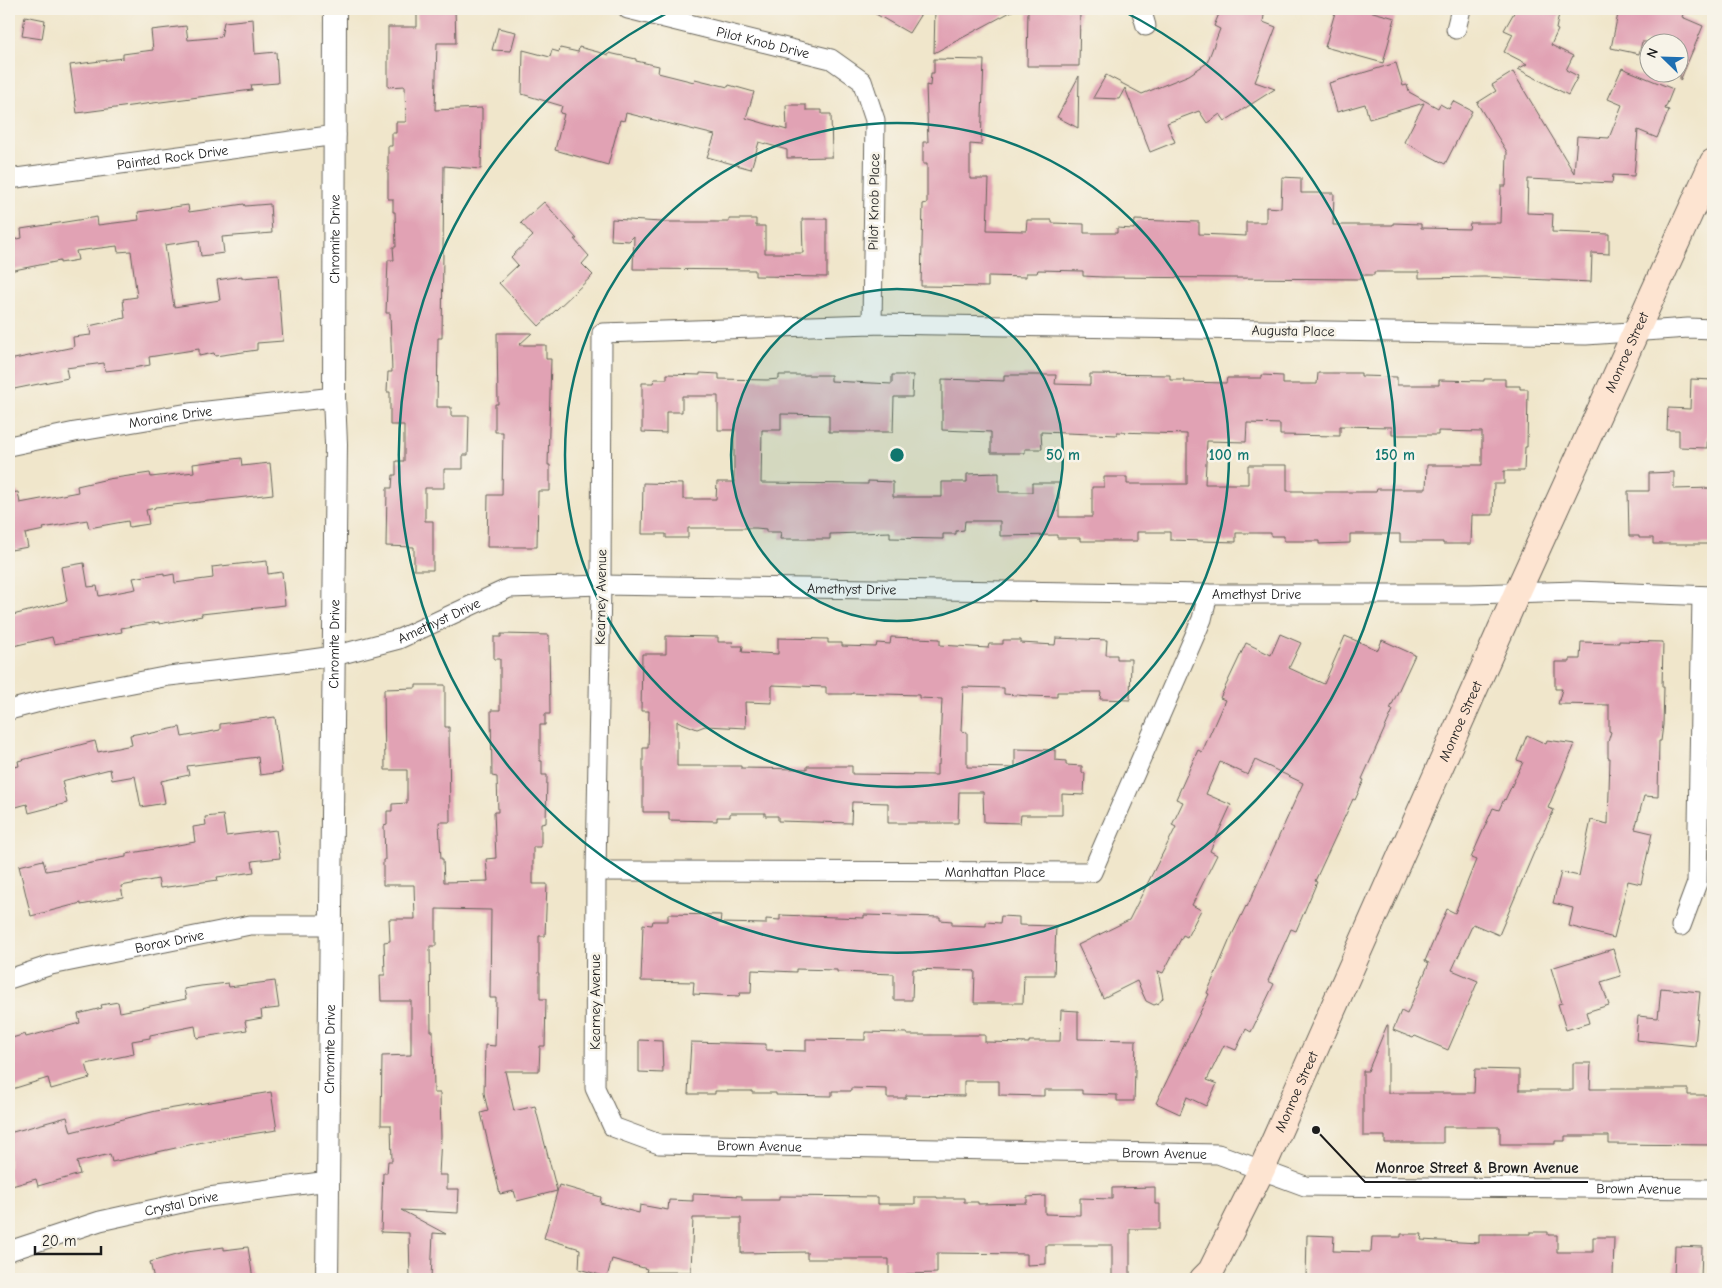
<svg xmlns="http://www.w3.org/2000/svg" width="1722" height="1288" font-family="'Comic Neue',sans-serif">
<rect width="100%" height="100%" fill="#f7f3e8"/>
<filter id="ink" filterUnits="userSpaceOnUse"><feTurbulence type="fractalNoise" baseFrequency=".02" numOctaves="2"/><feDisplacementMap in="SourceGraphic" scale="10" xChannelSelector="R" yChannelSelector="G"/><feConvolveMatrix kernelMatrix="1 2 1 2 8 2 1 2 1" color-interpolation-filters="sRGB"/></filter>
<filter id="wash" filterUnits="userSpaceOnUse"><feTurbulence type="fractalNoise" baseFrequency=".0096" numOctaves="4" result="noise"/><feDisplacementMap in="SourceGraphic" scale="20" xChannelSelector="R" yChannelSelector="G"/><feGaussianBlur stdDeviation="1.12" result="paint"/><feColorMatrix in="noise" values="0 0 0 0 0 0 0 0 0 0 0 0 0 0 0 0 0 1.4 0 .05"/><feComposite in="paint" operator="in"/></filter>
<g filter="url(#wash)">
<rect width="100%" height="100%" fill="#f0e6cb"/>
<g id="blocks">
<path fill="#e1a2b4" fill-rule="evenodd" d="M417,9H455L456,43H437L435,110L482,108V120L481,169L444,166L442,338H438L437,407H451V416H469L468,455H463V469H444V488H425V521H433V570H414V547L386,546L387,488H392L393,475H396V461H404V425H390V392H387L388,372H392L390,313H386L388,260H394L393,247H396L395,212H393V199H388V146H392V133H396V122H406L405,86L388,87V27H417Z
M867,9H924L909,33Z
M935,9H1016L934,53Z
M1028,9H1080L1079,66H1027Z
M1221,9H1265L1263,22L1276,27L1255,82L1275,89L1225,121L1220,114L1207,123L1199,111L1167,123L1175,142L1150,152L1125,88L1119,99L1093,98L1106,75L1142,94L1189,75L1207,63L1220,29L1214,26Z
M1336,9H1362L1395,18L1383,63L1325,47Z
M1516,9H1560L1556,29L1558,30L1551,45L1573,56L1566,70L1578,76L1568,95L1518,69L1527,64L1504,52L1513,34L1504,30Z
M1619,9H1685L1682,17L1703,26L1680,81V42H1642L1639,54L1611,48Z
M25,16L45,20L42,39L22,36Z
M253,19L255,54L276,52L278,83L251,85L252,90L77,113L70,65L123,58V54L153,50L151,30L186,26L188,40L221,37L224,22Z
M498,28L516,32L511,51L492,50Z
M579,47L609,55V53L636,59V61L659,66L658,73L694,82L695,79L728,87L729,85L754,92L746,118L787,130L786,105H806V110H822V114H831L832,157L787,158V150L759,142L751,169L707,157L715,135L626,113L624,121L620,120L608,165L555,150L564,114L560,113L562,106L522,94L523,50L550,57L552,50L559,52L560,48L578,52Z
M934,59L984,60L981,145L970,144V179H989L987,230L1026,231L1027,220H1052V223L1084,224V233H1117V228L1134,229L1135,220L1165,221L1199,222V234L1246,236V222H1266V207L1281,208L1282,177L1301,178V193H1334L1333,225H1393V223L1421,224V228L1469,229L1470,223H1500L1501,186H1506L1507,152L1477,103L1496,91L1492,85L1513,72L1574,173L1577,136L1609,138L1622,105L1608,99L1622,68L1673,89L1665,109L1669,110L1657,138L1638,130L1634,176L1613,175L1612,183L1528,179L1527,213L1553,214L1552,232L1609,234V254L1592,253L1591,282L1484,277L1419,278V272H1374V275H1362L1361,279L1102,277L1083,276V271L1038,270L1037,273H1026V277L988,276V287L921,286L923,204L927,203V164H923V142H928L926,85L930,86L931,73H934Z
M1396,63L1403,86L1407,85L1409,92L1438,108L1440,104L1449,109L1453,101L1472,111L1445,164L1404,142L1424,103L1369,119L1365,104L1337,112L1329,83Z
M1079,76L1078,128L1057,117Z
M544,202L577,239H574L589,256L582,264L593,275L539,326L499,283L518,265L511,257L533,236L521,223Z
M244,204L245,206L270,204L272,233L222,237L224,253L201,256L199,240L165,245L174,307L220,300L217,280L242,276V278L278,275L283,341L257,343V350L215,356L214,353L199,356V349L149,357L150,365L133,368L105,371L104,363L66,368L68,378L9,390V360L74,347L73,337L91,335L89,326L125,318L123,299L137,297L131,251L118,252L117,246L76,251L78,260L60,263V261L9,271V241L22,238L21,229L97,217L98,225L139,220L138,212L188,205L189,212Z
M612,219L661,222H729V219H756V226H765V253H803L802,219H827V277L755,276V270L633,269L634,236L629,241L611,240Z
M497,333H532L519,345H546V359H551L548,465H550V491H538L537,547H487L488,495H502L503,432H495V404H498Z
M700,373L719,374V379L767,380L779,379V375H831V381L892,384V375H913L912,397H894L893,432H829V415L781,414V430H762L761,483L868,484V481L893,482V497H942V482H967V474L999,473V492H1032V483H1059V517H1092V487H1104V477H1127V484H1187V434L1117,432V435L1041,432L1042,449H1025V453H991V432L942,430V379L1004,381V375H1056L1055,384L1090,385V374L1170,375V380H1184V382L1226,383L1227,378H1262V375L1283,376V384H1317L1318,373H1361V376L1397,377V385H1439V380L1484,381V379H1505V386H1520V389H1528L1527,447H1525L1524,471H1504V484H1494L1493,515H1472L1471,544H1443V542H1400V534H1350V543L1319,544V541H1284V536H1271V533H1236V542L1170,540V532H1137V541H1080V538H1057V535L1000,536V521H965L964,530L956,531V534H943V539L890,538V532L830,534V539H780L781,532H766V529L756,528H688V538H666V534H642L643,483L683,484V499H716L717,482H734V430H718V396H682V412H666V433L642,432V383H653L654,379H667V374L700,375ZM1247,423L1280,424V435L1340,436V426L1392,427V435H1438V431L1482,432V465H1427L1426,489H1377L1376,492H1303V491H1287V465H1248V484H1205L1207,441L1246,442Z
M1691,379L1713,380V431H1708L1707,448L1679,447V430H1667L1668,408L1690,409Z
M241,458L242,466L270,463L273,494L155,507V508L146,510L149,524L129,527L128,521L89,528L87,520L43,528L44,530L25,534L28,547L11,550L9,538V493L18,492L20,503L78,492L77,486L108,479L150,473L151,477L194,472L193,464Z
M1674,472V489L1713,488V544H1653V538H1639V536H1629L1628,491H1649V473Z
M267,561L268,574L282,572L285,605L201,614L202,616L159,624V622L121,628L122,632L54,644L52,637L9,647V616L67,601L61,567L84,563L88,587L97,586L99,596L136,589L133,578L164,573V576L174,574L175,583L213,578L212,567Z
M501,634L549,635L550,714H545V725H540V761H542V775H547L546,823L541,824V847H533V884H547L545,936H539V973H540V999H546L545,1046H540L539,1071H505L514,1111L535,1106L557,1191L517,1201L514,1191L500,1194L481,1113L488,1111L484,1093L485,1045L495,1046L496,998H490L491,910L436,909V946H430L431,1031H433L434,1093H440L441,1136L439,1175H447V1189H459L458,1213L401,1210L446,1234L433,1233L431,1279H410L409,1233L381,1232L383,1173H387L388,1161H392L391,1125H381L382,1056L411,1055V1001H381L380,975H385L384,942L390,941L389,919H415L414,885H383V860H385L384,826L387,825V811H392V804L407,803V770H385L384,689L416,688V685H445V727H449L450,822H439L441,859H443L444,882L488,881L486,859L496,858L494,812H498L497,777L492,776L491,710H500V659H494V637H501Z
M1280,634L1301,643L1289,668L1324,684L1345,636L1378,650L1382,640L1415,655L1390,709L1393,710L1362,779L1364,780L1355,800L1353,799L1315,881L1317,882L1296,931L1291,929L1268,981L1274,984L1251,1032L1246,1029L1236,1050L1224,1045L1207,1080L1217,1084L1206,1106L1187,1097L1180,1114L1156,1103L1209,994L1207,993L1230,939L1246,906L1247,907L1303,783L1255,760L1248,775L1220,762L1206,794L1231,805L1210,851L1217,855L1192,905L1201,910L1187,937L1183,935L1163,973L1158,971L1163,998L1159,1003L1154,1005L1146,1001L1137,981L1103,998L1078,945L1129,920L1176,827L1172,825L1183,802L1176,799L1198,750L1202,752L1225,700L1220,698L1246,643L1271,655Z
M666,636L718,637V642H733L732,646H743L742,652L778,654V638L828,639V643H842V646L876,647L877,643L890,644L891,637L940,639V645L988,648L989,644H1003V640H1021V643L1055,645L1056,638L1107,640L1106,655H1117V659H1131L1130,700L1100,699L1101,692H1057V697L1029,696L1004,694V688L963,687L961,731L967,732V767L1015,768V749L1055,750V760L1066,761V765L1082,766V773H1085L1084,795L1062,794V815H1021L1020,823L984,822L983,792H959L958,823H888V803L852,802L851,823L778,821V816H765V813H730V817H717V821L669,820V812H643V748H648L649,711H641L642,654H666ZM772,685L826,687V694H852V693L919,695V698L942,699L939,765H937V775L852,774V766H807V769L741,768V766H677V721L697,729L705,726L746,728L745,702L772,703Z
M1619,641L1663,642L1662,687H1664L1663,725L1661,741H1659L1658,797L1644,796L1635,829L1652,833L1641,884L1628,881L1614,938L1569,926L1573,908L1553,903L1561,872L1579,876L1591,820L1608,824L1610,758H1608V742L1611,732L1609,731V705L1558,704L1562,689H1555V662H1570V659H1580L1581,642L1619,643Z
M275,717L282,772L260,775L258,757L187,766L189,775L161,781L165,803L141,807L135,776L112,780L110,769L62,781L67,803L29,813L27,804L9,809V768L19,766L18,761L95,741L98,752L132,745L130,735L147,732L148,734L180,727L182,737L220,730V724Z
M1527,735L1546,744L1547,740L1575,744L1548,808L1554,810L1535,850L1499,935L1473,924L1452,970L1478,981L1448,1050L1415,1036L1413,1038L1393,1030L1401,1011L1407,1014L1429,963L1425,961L1447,909L1455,913L1476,860L1471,858L1493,808L1499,810L1504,799L1505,800L1523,762L1517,760Z
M223,815L226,836L276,830L280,858L252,861L254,872L217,877L218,880L160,888L158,879L121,886L123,897L81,905V903L31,916L19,866L43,860L46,871L126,857V854L195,842L193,827L206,825L205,817Z
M668,914L721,915L720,923L766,924V919L780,920V915L864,918V915L940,917V920L952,921V925L986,926V922L1000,923L1001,916L1019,917V925L1056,926L1054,975H1024L1023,1003H974L975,971L913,969L912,1000H894V974L837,972V970L796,969V972L752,970L751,993H740L739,996L693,994L694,982L641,981L643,924L652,925L653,921H668Z
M1613,949L1621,976L1601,982L1609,1005L1586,1012L1589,1023L1566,1030L1558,1004L1562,1003L1551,968Z
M275,981L279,1008L261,1010L262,1018L245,1021L247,1030L197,1038L195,1026L150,1035V1038L132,1041L134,1054L86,1064L90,1078L51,1089L48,1078L9,1090V1039L25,1034L26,1037L80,1023L78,1014L102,1008L101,1005L118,1002L120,1012L186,999L184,989L201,986L228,983L229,987Z
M1661,988L1700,992L1695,1046L1636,1040L1638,1016L1658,1018Z
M1061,1010L1078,1011V1039L1136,1040L1134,1101H1117V1095L1082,1094V1090H1044V1096L999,1095V1081H964V1096L906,1095V1098H887V1089L851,1088V1091H832V1096L776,1095V1093H752V1091H715V1094H688L691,1042L766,1044V1050L806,1051V1039L865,1040V1032L907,1033V1035H985V1042L1029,1043V1041H1060Z
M1387,1025H1388V1093H1474L1475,1069L1519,1070V1090H1573V1063H1591L1590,1089H1688V1095H1713V1145L1609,1144V1136H1565V1141H1555V1144H1500V1127H1443V1143H1385V1136H1363V1071H1368Z
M639,1040L662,1041L663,1073L639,1072Z
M271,1092L277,1130L212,1140L112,1162L110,1154L77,1162L80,1174L38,1186L36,1179L12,1186L9,1175V1133L67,1117L71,1132L156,1111Z
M559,1185L601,1197L600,1203L639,1213L640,1205L668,1210L669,1200L693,1201V1194L742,1196V1200H779V1196L878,1197V1204H915V1197H937V1198H964V1202H978V1204L1027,1203V1197L1045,1196V1214L1080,1215V1198L1112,1199V1188L1155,1187V1204H1160V1229H1130V1277H1112V1245H1046V1264L1027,1265V1254L937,1253V1273L906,1274V1277H889V1259H807V1252L741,1253V1218H693L691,1272H646L647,1269L612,1259L607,1277L579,1269L580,1249L544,1238Z
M1530,1232H1548V1235H1557V1252H1593V1237H1614L1613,1279H1306L1307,1235L1334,1236L1333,1251L1371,1252L1372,1237H1401V1234H1422L1421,1240L1479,1243V1234H1530Z
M1675,1246L1702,1247L1701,1279H1674Z
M224,1247V1250L248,1247L253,1279H154L150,1262L187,1252Z"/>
</g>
</g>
<g filter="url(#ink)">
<use href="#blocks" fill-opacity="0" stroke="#666359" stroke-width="1"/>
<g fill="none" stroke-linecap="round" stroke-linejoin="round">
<defs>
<g id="minor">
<path id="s1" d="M628,9L831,59L862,81L875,120L872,324"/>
<path d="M1141,9L1146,26"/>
<path d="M1456,29L1461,9"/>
<path id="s2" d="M9,179L336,135"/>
<path id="s3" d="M1713,329L1688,328L1586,335L872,324L602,333L601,585L596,871L595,1088L613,1127L659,1144L1218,1154L1305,1186L1713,1189"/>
<path id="s4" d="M9,446L75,432L189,413L334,397"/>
<path id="s5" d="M9,710L55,698L169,676L291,662L334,656L399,639L509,588L601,585L1208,594H1470L1577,591L1713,596"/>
<path id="s6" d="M596,871L1092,872L1202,619L1208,594"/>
<path d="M1681,926L1697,883L1702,596"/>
<path id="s7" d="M9,979L51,965L250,925H332"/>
<path id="s8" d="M9,1251L100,1221L209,1197L328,1181"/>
</g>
<g id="tertiary">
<path id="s9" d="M327,1279L336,444L334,397L335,9"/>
</g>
<g id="secondary">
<path id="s10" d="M1203,1279L1211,1271L1262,1169L1517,593L1713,162"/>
</g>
</defs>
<use href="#minor" stroke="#666359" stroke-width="21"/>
<use href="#tertiary" stroke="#666359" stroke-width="24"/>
<use href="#secondary" stroke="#666359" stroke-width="28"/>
<use href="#minor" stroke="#fff" stroke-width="19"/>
<use href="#tertiary" stroke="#fff" stroke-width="22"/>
<use href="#secondary" stroke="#fde4d1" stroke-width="26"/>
</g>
</g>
<circle cx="897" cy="455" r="166" fill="#0f766e" fill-opacity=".12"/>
<g fill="none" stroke="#0f766e" stroke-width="2.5">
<circle cx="897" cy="455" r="166"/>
<circle cx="897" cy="455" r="332"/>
<path d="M1119 9A498 498 0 1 1 675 9"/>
</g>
<g text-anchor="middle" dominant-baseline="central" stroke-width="5" stroke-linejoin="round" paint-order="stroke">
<g font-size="14" fill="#1c1c1c" stroke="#f7f3e8">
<text stroke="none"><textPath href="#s1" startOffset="139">Pilot Knob Drive</textPath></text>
<text stroke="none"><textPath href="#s2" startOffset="165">Painted Rock Drive</textPath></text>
<text transform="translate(874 202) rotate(-89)">Pilot Knob Place</text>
<text stroke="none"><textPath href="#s9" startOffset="1040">Chromite Drive</textPath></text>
<text transform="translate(1293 331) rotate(1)">Augusta Place</text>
<text stroke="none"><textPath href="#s10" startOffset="1020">Monroe Street</textPath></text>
<text stroke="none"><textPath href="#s4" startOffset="164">Moraine Drive</textPath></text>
<text stroke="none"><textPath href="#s5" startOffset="861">Amethyst Drive</textPath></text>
<text stroke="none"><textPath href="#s5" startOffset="1266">Amethyst Drive</textPath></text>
<text transform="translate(601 597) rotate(-89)">Kearney Avenue</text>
<text stroke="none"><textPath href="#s5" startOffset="441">Amethyst Drive</textPath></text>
<text stroke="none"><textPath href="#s9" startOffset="635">Chromite Drive</textPath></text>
<text stroke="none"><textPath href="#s10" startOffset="615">Monroe Street</textPath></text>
<text stroke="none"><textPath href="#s6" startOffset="399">Manhattan Place</textPath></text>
<text stroke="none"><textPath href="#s7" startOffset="165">Borax Drive</textPath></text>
<text transform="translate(595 1002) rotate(-90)">Kearney Avenue</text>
<text stroke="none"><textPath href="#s9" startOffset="230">Chromite Drive</textPath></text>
<text stroke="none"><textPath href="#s10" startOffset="210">Monroe Street</textPath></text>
<text stroke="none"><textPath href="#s3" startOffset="2059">Brown Avenue</textPath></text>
<text stroke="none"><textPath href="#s3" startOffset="2464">Brown Avenue</textPath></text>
<text stroke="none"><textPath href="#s3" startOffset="2944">Brown Avenue</textPath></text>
<text stroke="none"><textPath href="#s8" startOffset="179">Crystal Drive</textPath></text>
</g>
</g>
<circle cx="897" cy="455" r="8" fill="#0f766e" stroke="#f7f3e8" stroke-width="2.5"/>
<g font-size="15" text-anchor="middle" font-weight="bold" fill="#0f766e" stroke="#f7f3e8" stroke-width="5" stroke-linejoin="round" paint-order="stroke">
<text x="1063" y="460">50 m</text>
<text x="1229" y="460">100 m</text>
<text x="1395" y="460">150 m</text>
</g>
<path fill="none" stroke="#1c1c1c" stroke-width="2" d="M1316 1130L1365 1182H1588"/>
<circle fill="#1c1c1c" stroke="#f7f3e8" stroke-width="2" cx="1316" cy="1130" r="5"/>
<g font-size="15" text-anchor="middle" font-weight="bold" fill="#1c1c1c" stroke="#f7f3e8" stroke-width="5" stroke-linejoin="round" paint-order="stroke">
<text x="1477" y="1173">Monroe Street &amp; Brown Avenue</text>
</g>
<rect width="1722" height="1288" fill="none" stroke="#f7f3e8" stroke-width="30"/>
<g transform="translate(1664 58) rotate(293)"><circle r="24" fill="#f7f3e8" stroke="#9f9d96"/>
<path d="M0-4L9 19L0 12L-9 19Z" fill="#1f6fb2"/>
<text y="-8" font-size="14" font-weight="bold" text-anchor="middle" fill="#1c1c1c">N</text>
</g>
<path d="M35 1246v8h66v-8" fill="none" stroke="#1c1c1c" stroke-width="2.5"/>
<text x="42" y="1246" font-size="15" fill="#1c1c1c" stroke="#f7f3e8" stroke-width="4" paint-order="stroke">20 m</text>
</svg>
